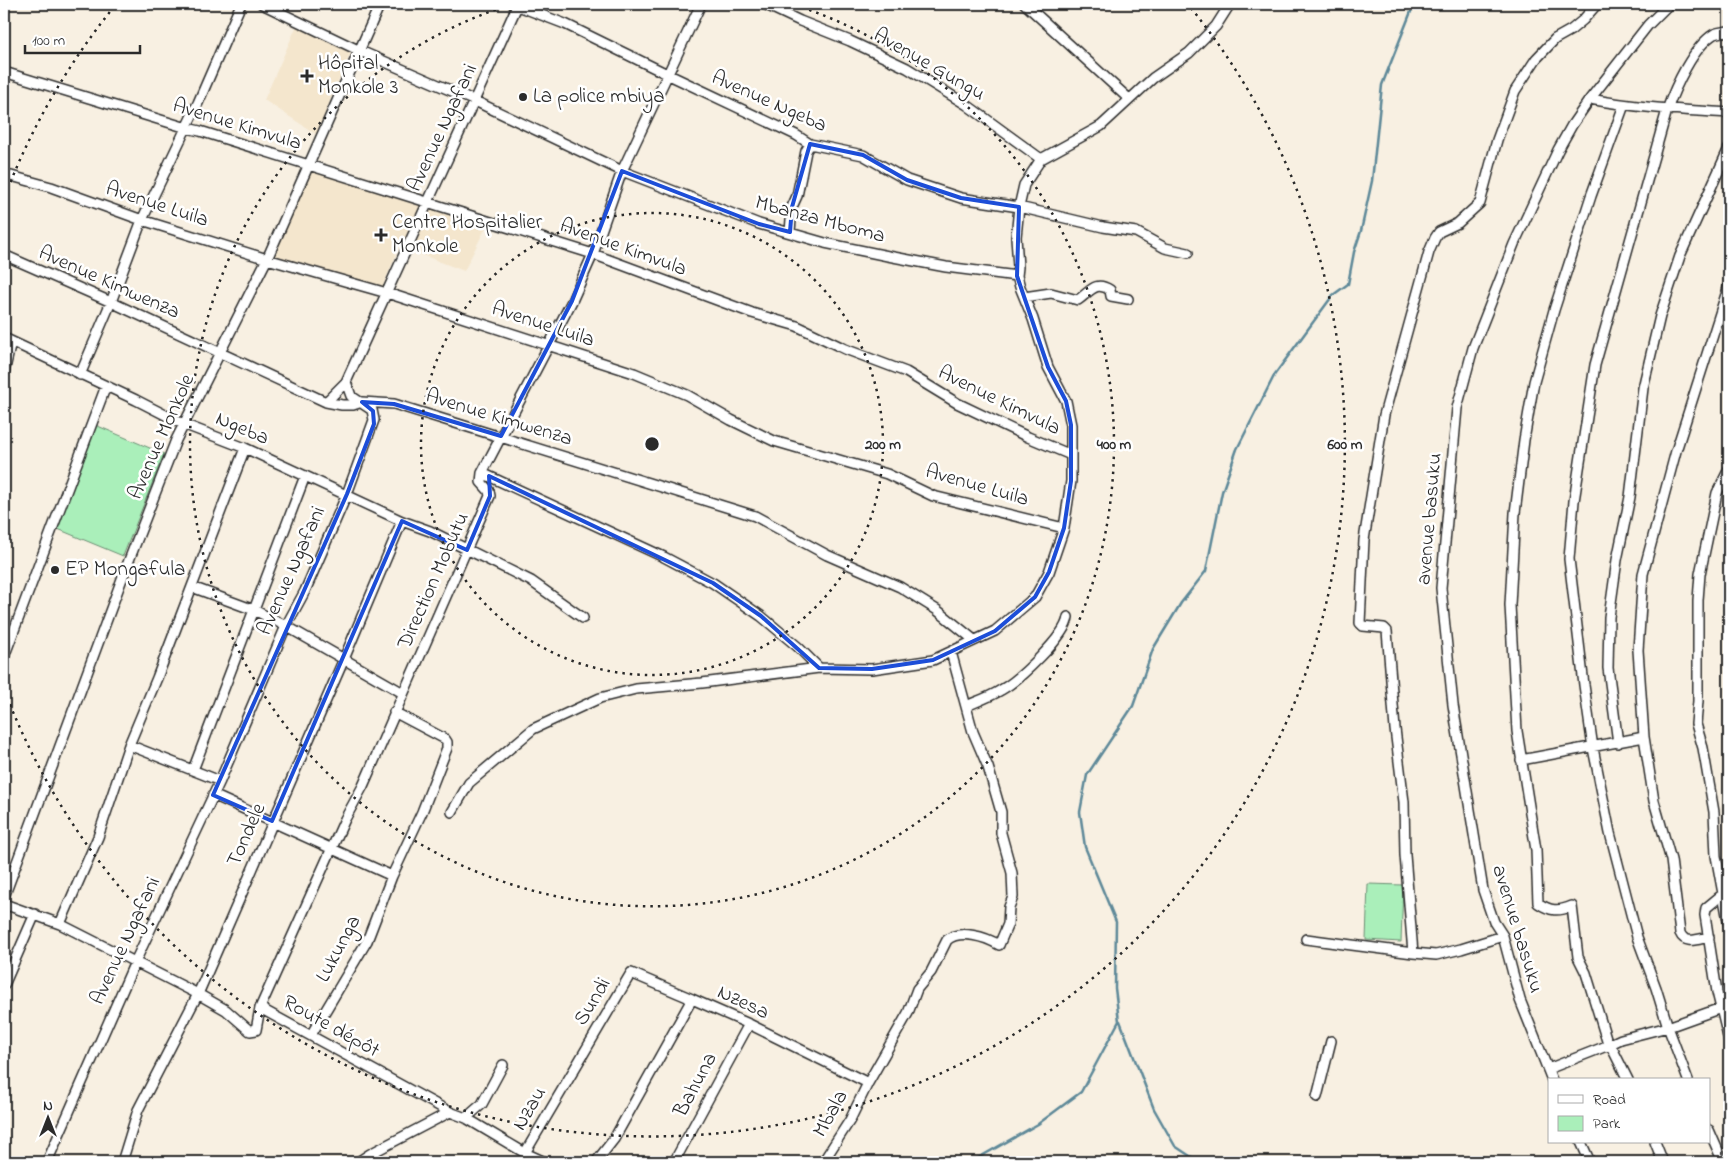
<svg xmlns="http://www.w3.org/2000/svg" width="1733" height="1166" font-family="'Indie Flower',sans-serif">
<rect width="100%" height="100%" fill="#f8f0e2"/>
<filter id="ink" filterUnits="userSpaceOnUse"><feTurbulence type="fractalNoise" baseFrequency=".02" numOctaves="2"/><feDisplacementMap in="SourceGraphic" scale="10" xChannelSelector="R" yChannelSelector="G"/><feConvolveMatrix kernelMatrix="1 2 1 2 8 2 1 2 1" color-interpolation-filters="sRGB"/></filter>
<g filter="url(#ink)">
<path fill="#f4e6cd" d="M298,23L352,49L316,134L264,100Z
M309,170L430,206L487,225L464,271L399,246H395L393,250L396,255L381,290L270,256Z"/>
<path fill="#aaefba" stroke="#6a8d72" d="M93,424L164,454L123,556L53,527Z
M1368,884L1403,885L1401,942L1366,940Z"/>
<g fill="none" stroke-linecap="round" stroke-linejoin="round">
<path stroke="#5d8898" stroke-width="2.5" d="M1120,1021L1154,1109L1175,1146L1199,1162
M971,1162L1038,1124L1081,1092L1119,1021L1115,988L1116,922L1085,847L1080,812L1087,775L1133,706L1153,649L1181,603L1206,571L1222,492L1237,449L1275,374L1333,295L1348,284L1354,252L1361,231L1372,181L1382,85L1414,4"/>
<defs>
<path id="minor" d="M262,4L358,50L475,101L622,171L759,224L825,243L888,256L946,267L1017,276
M513,4L565,24L667,74L796,135L810,144L863,155L907,180L961,198L1019,207L1103,227L1136,232L1165,248L1188,253
M764,4L800,21L850,41L907,68L967,105L1041,159
M1025,4L1129,99
M4,72L187,128L200,131L593,254L752,313L797,326L845,349L906,372L957,403L1028,437L1071,455
M1590,99C1637,108 1682,110 1729,113
M1624,105L1591,196L1554,310L1534,382L1524,440L1515,513L1510,605L1517,731L1536,850L1538,903C1550,911 1558,912 1572,906L1578,957L1586,973L1607,1041L1610,1044L1628,1080
M4,174L51,187L142,220L267,259L387,293L634,373L687,395L731,420L774,441L887,474L933,496L1064,528
M790,232L792,207L797,196L806,151L810,144
M4,255L111,302L326,402L342,405H353L362,402L394,404L755,516L827,555L900,587L937,610L974,640
M1024,297L1051,293L1078,300C1090,292 1095,280 1110,290L1111,296L1128,299
M4,338L136,400L183,424L245,448L402,521L430,531L531,581L583,618
M4,373L11,342
M80,375L111,302L142,220L198,103L241,4
M326,402L346,382
M1729,469L1717,493L1700,574L1698,600V701L1696,724L1703,748L1714,812L1716,856L1729,926
M482,473L664,557L713,583L761,616L798,647L819,668
M192,587L254,610L286,626L403,693
M4,657L106,386
M966,706C978,701 990,697 1001,690C1019,680 1066,636 1068,617
M1618,743L1608,668L1609,617L1617,560L1630,497L1643,388L1660,316L1680,256L1729,148
M129,745L220,781
M1521,760L1644,737
M193,770L305,476
M213,795L392,876L422,812L447,748V742L445,739L394,712
M452,812L469,783L533,729L600,698L636,689L702,683L819,668L872,669L933,660L995,631L1035,597L1049,572L1064,528L1071,481V425L1066,401L1048,367L1033,319L1020,287L1017,276L1018,267L1016,237L1019,207L1024,185L1041,159L1101,126L1153,78L1189,53L1216,26L1230,4
M1723,894L1706,908L1705,915L1717,992L1729,1041
M4,897L126,568L176,440L267,259L380,4
M4,904L60,924L198,994L226,1010L250,1031L256,1030L260,1008L450,1112
M60,924L98,837L129,745L157,678L245,448
M1709,937C1698,939 1685,945 1680,933L1671,860L1654,801L1644,737L1638,650L1643,574L1676,451L1729,285
M1306,939L1413,953L1436,955L1461,949L1503,936
M1413,953L1405,855L1404,802L1395,729L1387,631L1384,628L1363,626L1360,623L1364,540L1384,415L1429,252L1435,238L1439,232L1458,223L1480,203L1497,140L1515,91L1536,59L1555,39L1571,30L1583,20L1597,4
M4,985L35,914
M260,1008L345,819L363,786L490,496L489,491L481,482L482,473L572,301L593,254L622,171L701,4
M311,1035L367,941L392,876
M1548,1069L1604,1047L1621,1039L1668,1027L1721,1008
M1552,1080L1520,1000L1503,936L1494,922L1483,890L1453,705L1441,588L1457,408L1473,348L1514,244L1558,150L1572,125L1590,99L1648,25L1669,4
M1688,1080L1668,1027L1656,988L1637,937L1610,833L1593,748L1584,685L1569,559L1574,501L1595,365L1667,110C1675,87 1693,47 1714,34C1719,32 1724,32 1729,31
M1317,1097L1331,1041
M466,1118L482,1104L503,1065
M1709,1130L1723,1162
M1581,1142L1590,1162
M1655,1142L1663,1162
M525,1153L545,1162
M47,1162L135,962L220,781L286,626L305,591L347,494L374,420L372,410L351,396L346,382L518,4
M122,1162L138,1110L198,994L344,659L402,521
M358,1162L370,1154L450,1112L466,1118L525,1153L631,973L692,999
M596,1162L614,1139L692,999L749,1024L868,1083
M674,1162L749,1024
M823,1162L850,1120L868,1083L908,1013L917,989L931,972L947,940C960,929 986,937 999,945L1008,924L1009,907L1013,897L1012,873L1001,833V812L988,767L973,732L951,652"/>
</defs>
<use href="#minor" stroke="#2b2b2b" stroke-width="12"/>
<use href="#minor" stroke="#fff" stroke-width="9"/>
</g>
</g>
<path fill="none" stroke="#1d4ed8" stroke-width="4" stroke-linejoin="round" d="M810,144L863,155L907,180L961,198L1019,207L1017,276L1048,367L1066,401L1071,425V481L1064,528L1049,572L1035,597L995,631L933,660L872,669L819,668L761,616L713,583L489,476L490,496L467,550L402,521L272,821L213,795L347,494L374,424L373,411L362,402L394,404L501,436L572,301L622,171L759,224L790,232L792,207Z"/>
<g fill="none" stroke="#2b2b2b" stroke-width="2.5" stroke-dasharray="2.5 5">
<circle cx="652" cy="444" r="231"/>
<path d="M795 5A462 462 0 1 1 509 5"/>
<path d="M5 196A693 693 0 0 1 113 8M1191 8A693 693 0 1 1 5 692"/>
</g>
<g fill="#2b2b2b" stroke="#fff" stroke-width="2">
<path d="M304.5 68.5h5v5h5v5h-5v5h-5v-5h-5v-5h5z"/>
<circle cx="523" cy="97" r="5"/>
<path d="M378.5 227.5h5v5h5v5h-5v5h-5v-5h-5v-5h5z"/>
<circle cx="55" cy="570" r="5"/>
</g>
<g text-anchor="middle" dominant-baseline="central" stroke-width="5" stroke-linejoin="round" paint-order="stroke">
<g font-size="21" fill="#2b2b2b" stroke="#fff" text-anchor="start">
<text x="318" y="64">Hôpital<tspan x="318" dy="24">Monkole 3</tspan></text>
<text x="533" y="97">La police mbiya</text>
<text x="392" y="223">Centre Hospitalier<tspan x="392" dy="24">Monkole</tspan></text>
<text x="65" y="570">EP Mongafula</text>
</g>
<g font-size="21" fill="#2b2b2b" stroke="#fff">
<text transform="translate(929 65) rotate(30)">Avenue Gungu</text>
<text transform="translate(769 102) rotate(24)">Avenue Ngeba</text>
<text transform="translate(237 125) rotate(17)">Avenue Kimvula</text>
<text transform="translate(443 128) rotate(-65)">Avenue Ngafani</text>
<text transform="translate(157 205) rotate(18)">Avenue Luila</text>
<text transform="translate(820 220) rotate(15)">Mbanza Mboma</text>
<text transform="translate(623 248) rotate(20)">Avenue Kimvula</text>
<text transform="translate(109 283) rotate(24)">Avenue Kimwenza</text>
<text transform="translate(543 325) rotate(18)">Avenue Luila</text>
<text transform="translate(999 401) rotate(26)">Avenue Kimvula</text>
<text transform="translate(499 418) rotate(17)">Avenue Kimwenza</text>
<text transform="translate(242 429) rotate(23)">Ngeba</text>
<text transform="translate(162 437) rotate(-66)">Avenue Monkole</text>
<text transform="translate(977 486) rotate(16)">Avenue Luila</text>
<text transform="translate(1430 519) rotate(-85)">avenue basuku</text>
<text transform="translate(292 571) rotate(-66)">Avenue Ngafani</text>
<text transform="translate(434 581) rotate(-66)">Direction Mobutu</text>
<text transform="translate(247 835) rotate(-66)">Tondele</text>
<text transform="translate(1517 929) rotate(73)">avenue basuku</text>
<text transform="translate(126 941) rotate(-65)">Avenue Ngafani</text>
<text transform="translate(339 949) rotate(-62)">Lukunga</text>
<text transform="translate(593 1002) rotate(-59)">Sundi</text>
<text transform="translate(743 1003) rotate(25)">Nzesa</text>
<text transform="translate(331 1027) rotate(29)">Route dépôt</text>
<text transform="translate(696 1085) rotate(-62)">Bahuna</text>
<text transform="translate(530 1109) rotate(-60)">Nzau</text>
<text transform="translate(831 1114) rotate(-61)">Mbala</text>
</g>
</g>
<circle cx="652" cy="444" r="8" fill="#2b2b2b" stroke="#fff" stroke-width="2.5"/>
<g font-size="15" text-anchor="middle" font-weight="bold" fill="#2b2b2b" stroke="#fff" stroke-width="5" stroke-linejoin="round" paint-order="stroke">
<text x="883" y="449">200 m</text>
<text x="1114" y="449">400 m</text>
<text x="1345" y="449">600 m</text>
</g>
<rect width="1733" height="1166" fill="none" stroke="#fff" stroke-width="20"/>
<rect x="10" y="10" width="1713" height="1146" fill="none" stroke="#2b2b2b" stroke-width="2" filter="url(#ink)"/>
<rect x="1548" y="1078" width="162" height="65" fill="#ffffff" stroke="#aaaaaa"/>
<rect x="1558" y="1095" width="25" height="8" fill="#ffffff" stroke="#aaaaaa"/>
<text x="1593" y="1104" font-size="15" fill="#2b2b2b">Road</text>
<rect x="1558" y="1116" width="25" height="15" fill="#aaefba" stroke="#aaaaaa"/>
<text x="1593" y="1128" font-size="15" fill="#2b2b2b">Park</text>
<g transform="translate(48 1118)" stroke="#ffffff" stroke-width="4" paint-order="stroke">
<path d="M0-4L9 19L0 12L-9 19Z" fill="#2b2b2b"/>
<text y="-8" font-size="14" font-weight="bold" text-anchor="middle" fill="#2b2b2b">N</text>
</g>
<path d="M25 45v8h115v-8" fill="none" stroke="#2b2b2b" stroke-width="2.5"/>
<text x="32" y="45" font-size="15" fill="#2b2b2b" stroke="#ffffff" stroke-width="4" paint-order="stroke">100 m</text>
</svg>
